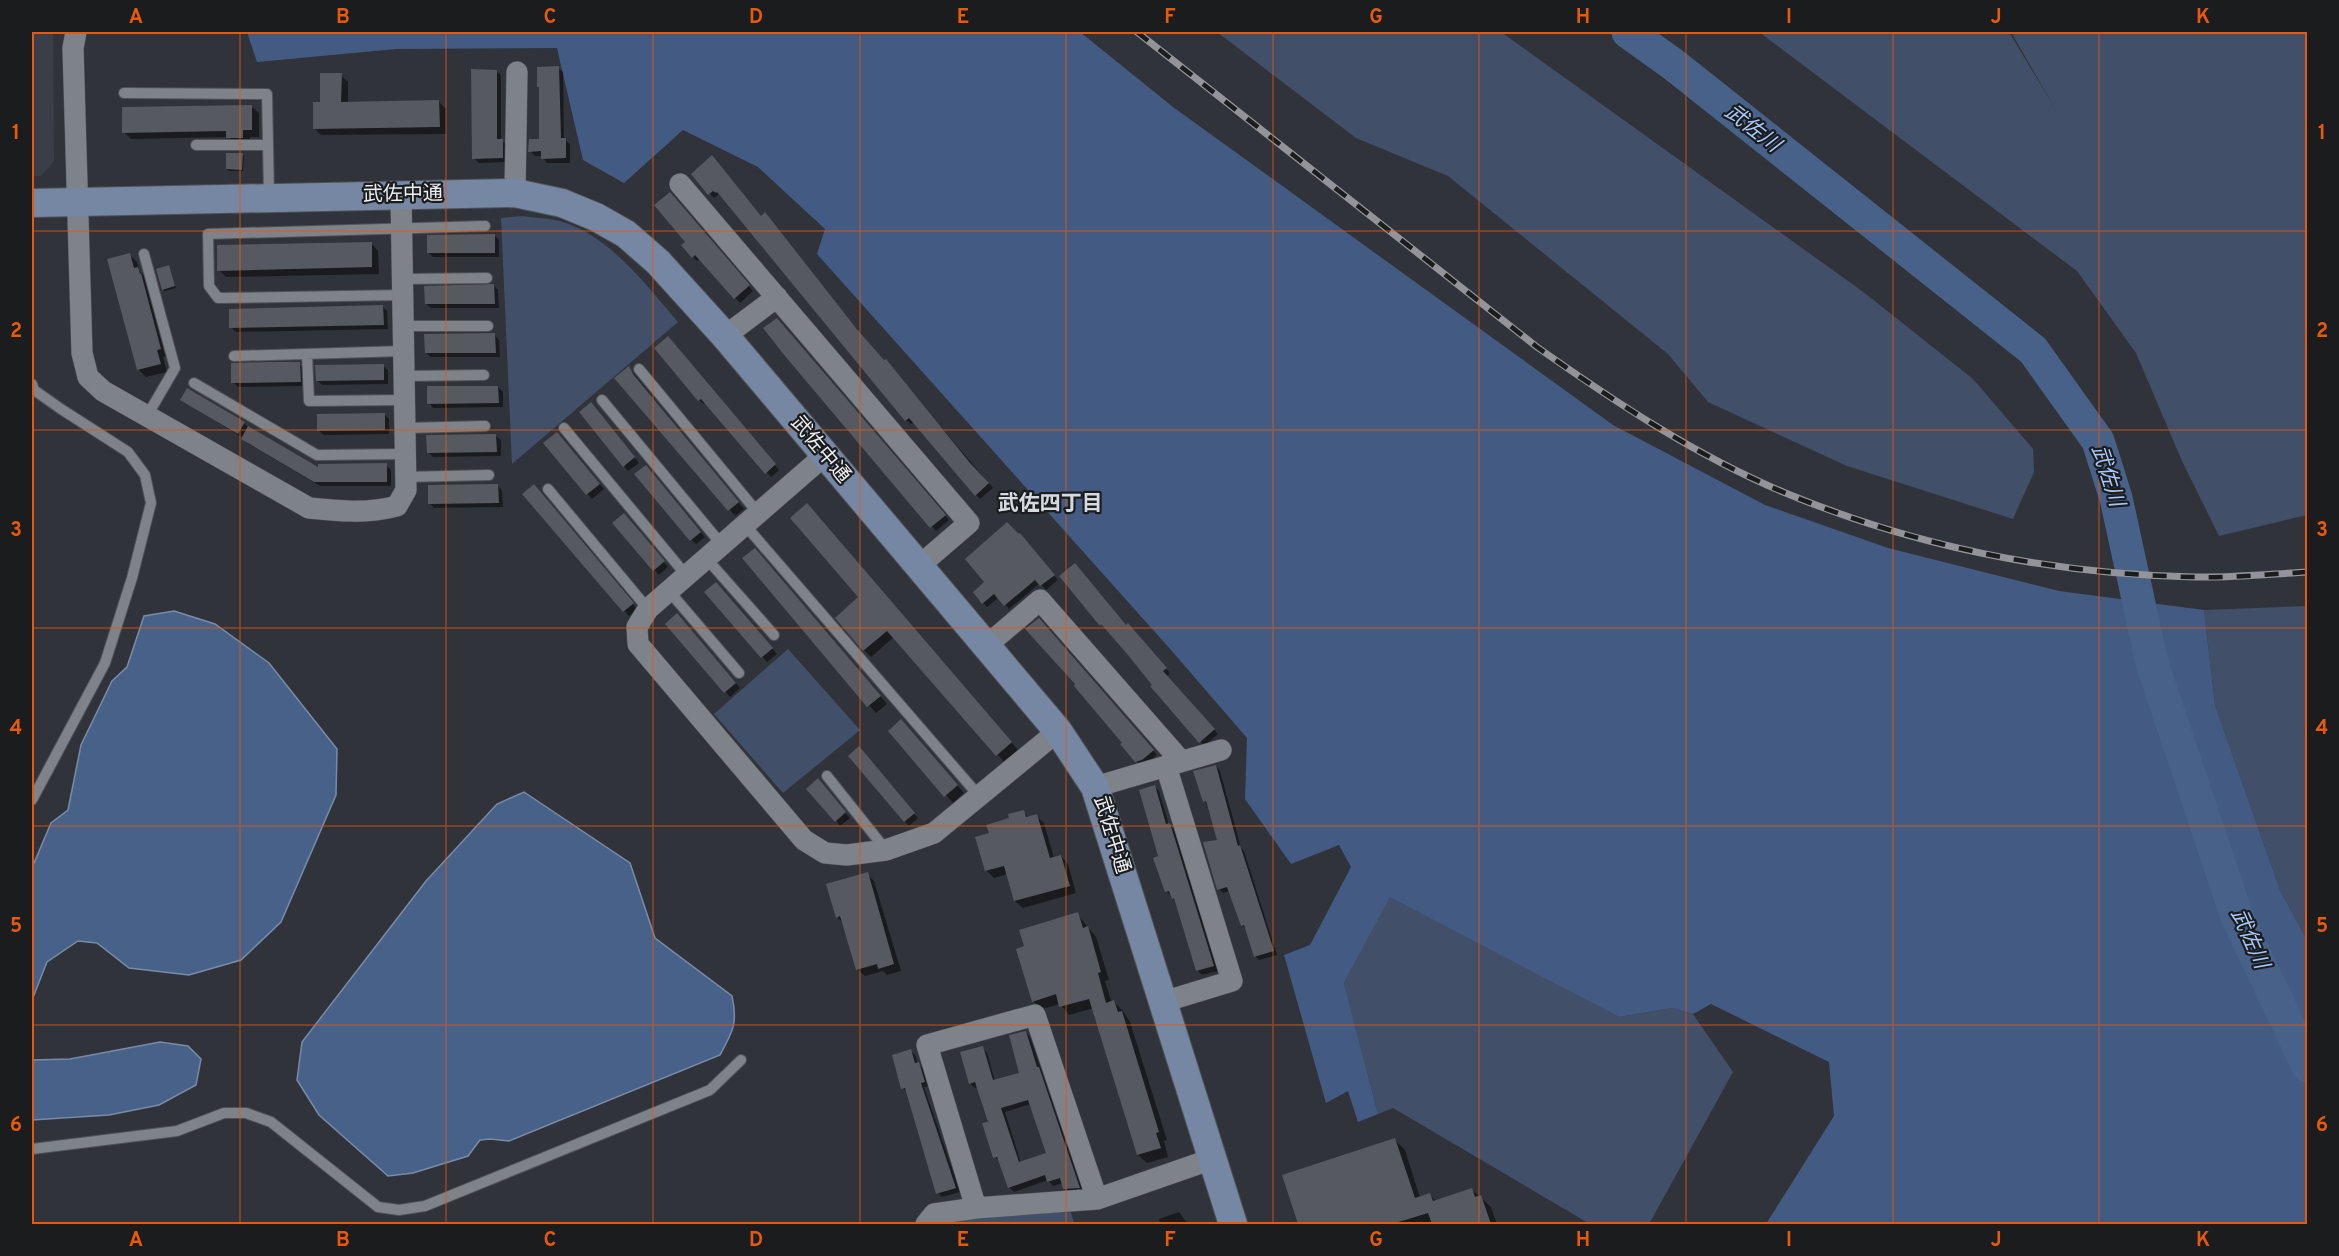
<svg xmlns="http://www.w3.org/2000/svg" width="2339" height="1256" font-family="Overpass,'Noto Sans JP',sans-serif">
<rect width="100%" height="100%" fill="#30343a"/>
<path fill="#383f49" d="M32,32H53L54,161L41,176H32Z"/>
<path fill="#415068" d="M1217,32H1501L1862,291L1973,379L2033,449L2034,472L2013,519L1847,466L1708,402L1668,354L1448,176L1356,138Z
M1759,32H2009L2057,112L2011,32H2307V515L2219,536L2182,461L2136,353L2077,271Z
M522,216C535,218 550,218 563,222C612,238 646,285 678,322L512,464L501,218Z
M2307,606V940L2280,890L2215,705L2204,610Z
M788,649L860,730L783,793L714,714Z
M1390,896L1619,1017L1672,1008L1693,1014L1733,1072L1649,1224H1590L1393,1108L1378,1114L1344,983Z
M1071,1212L1074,1224H938L943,1218Z"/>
<path fill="#435b82" d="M247,32H1080L1173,107L1613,425L1765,505L1888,548L2059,591L2204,610L2215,705L2280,890L2307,940V1224H1766L1834,1116L1829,1062L1711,1004L1693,1014L1672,1008L1619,1017L1390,897L1344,983L1378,1114L1358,1122L1348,1091L1326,1103L1284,955L1310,945L1351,867L1339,845L1291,864L1245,799L1247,738L1171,650L817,254L825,229L758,167L683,130L624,183L583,160L557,48L396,49L257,62Z"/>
<path fill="#486188" stroke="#798ba8" stroke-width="1.5" d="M174,611L215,624L269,663L337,749L336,795L281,922L241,960L189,975L129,968L97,943L78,941L47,962L32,1000V868L51,823L68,810L81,745L112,681L127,667L144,616Z
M524,792L630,863L655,938L732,996C738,1023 733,1031 720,1055L509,1141L490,1139L480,1140L468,1156L413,1173L388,1176L319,1115L297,1080L302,1042L426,881L497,804Z
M160,1042L188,1046L201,1059L196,1085L159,1105L109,1115L32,1120V1060L70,1059Z"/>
<path fill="#0007" fill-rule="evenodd" d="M558,68L563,72L564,139L570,144V163H547L542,156H535L530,151L541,143Z
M497,71L501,76V140L507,145V162L479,163L474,158Z
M341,75L348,82V103L439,102L446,109V134L321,135L314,128L321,103Z
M251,106L259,113V137H250V144H235L228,137L131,139L124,132Z
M242,154L244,156L243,171H229L227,169Z
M693,174L761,217L993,488L980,499L976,495L914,422L911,424L906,420L721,197L719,194L714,198Z
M675,199L753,291L740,303L701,258L697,261L693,257Z
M494,235L499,240V257H433L428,252Z
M371,243L378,251L379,274L226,277L219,270Z
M129,254L137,262L139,271L145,276L168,356L163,357L167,372L146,377L139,370L109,260Z
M168,267L176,288L165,291L163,290Z
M494,286L498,290L499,308H431L426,304Z
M383,307L387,311L388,329L236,332L231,327Z
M781,324L949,520L936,531L765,328Z
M495,335L499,340L500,357H431L426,353Z
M672,342L779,470L771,477L706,402L704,404L699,400Z
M299,364L304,368L305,386L238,387L233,382Z
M383,366L388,370V384L322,385L317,380Z
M629,368L744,509L735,516L617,378Z
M498,387L503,392V407L433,408L429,403Z
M182,400L244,423L249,428L319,469L386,465L391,470V486H320L247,443L243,438Z
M595,408L639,463L628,471L624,466Z
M384,414L389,419V434L324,435L319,431Z
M496,436L501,440V456L433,457L428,452Z
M561,438L604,489L592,499L545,443Z
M650,471L705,537L696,544L691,540Z
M498,486L502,491L503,507L434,508L429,503Z
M539,491L637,609L629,616L525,494Z
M814,512L1018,750L1004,762L894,637L871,657L864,650L860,597Z
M629,519L668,567L659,575L614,523Z
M1024,539L1058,580L1046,590L1040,583L1009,609L999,597L987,607L983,603Z
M762,557L887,704L876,713L744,558Z
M721,588L777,654L767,662L706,592Z
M682,620L740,688L730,697L667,624Z
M1043,624L1157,755L1147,764L1141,766L1137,761L1077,684Z
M1126,627L1133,629L1170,673L1167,676L1218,734L1204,746L1154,685Z
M908,728L964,793L953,803L890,731Z
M863,753L918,818L909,826L850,756Z
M1216,766L1220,771L1241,848L1244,851L1277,955L1259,960L1255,956L1247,930L1242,925L1230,891L1223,893L1219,889V841L1195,772Z
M822,785L850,818L840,826L836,821Z
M1155,787L1159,791L1169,825L1174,829L1218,971L1202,975L1198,971L1177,901L1166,891L1160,857Z
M1023,811L1029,818L1036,816L1044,823L1054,858L1061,856L1068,864L1076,893L1023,908L1015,901L1008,874L994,878L986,870L991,834Z
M867,874L874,881L901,971L887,975L883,971L865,976L857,969L844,924L837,917Z
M1077,914L1096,937L1109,980L1105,981L1112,1003L1114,1002L1123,1011L1130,1022L1167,1140L1164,1141L1168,1157L1147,1163L1138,1155L1094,1008L1069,1015L1060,1004L1042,1009L1033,1001L1026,947Z
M1026,1032L1030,1037L1083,1192L1069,1193L1063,1183L1053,1186L1048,1180L1014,1192L1009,1187L1000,1161L994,1157L990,1123L978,1087L975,1088L970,1083L983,1048L987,1053L995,1081L1021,1074ZM1031,1104L1047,1154L1021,1163L1005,1112Z
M911,1051L915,1055L918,1064L923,1068L928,1086L924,1087L960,1192L942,1197L938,1193L908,1093L903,1088Z
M1395,1140L1405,1150L1420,1198L1430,1195L1436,1201L1472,1190L1491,1207L1497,1224H1299L1284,1176Z
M1179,1212L1188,1224H1160L1159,1219Z"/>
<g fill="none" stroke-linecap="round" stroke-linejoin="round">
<path stroke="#486188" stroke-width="33" d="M1628,32L1674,65L2033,350L2098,441L2116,498L2152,663L2237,917L2308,1066"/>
</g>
<path fill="#565a60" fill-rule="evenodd" d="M559,66L561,138H566V158L541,159V151L528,152L529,139H539V151V87H537V67Z
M471,69L497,70V139H503V158L472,159Z
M320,73H342L341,102L439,100L440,127L313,129V102H320Z
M252,105V130H243V138H226V131L122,133V107Z
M226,153H243L242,170L226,169Z
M712,155L761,216L765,212L856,328L884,360L886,359L970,463L989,483L975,496L909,418L905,421L717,192L716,193L713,191L708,195L691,174Z
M670,192L750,285L734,299L695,255L692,258L681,245L685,242L654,205Z
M495,234V253H427V235Z
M372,242V267L217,271V245Z
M130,253L134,268L138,267L140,274L141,273L161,349L157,350L161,364L137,370L107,259Z
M169,265L175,286L162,290L156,269Z
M494,284L495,304H425L424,286Z
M383,305L384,325L229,328V309Z
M777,318L946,515L930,528L785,356L763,328Z
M495,333L496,353H425L424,334Z
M668,336L776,464L765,474L701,399L698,401L654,348Z
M270,362H300L301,382L231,383V363Z
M384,364V380L316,381L315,365Z
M629,366L633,374L739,502L728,511L614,378Z
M427,386H498L499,403L427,404Z
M187,388L245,422L238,434L180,400Z
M591,402L635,457L623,467L579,412Z
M385,413V430L317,431V414Z
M248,426L318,467V464L387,463V482H314L241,439Z
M557,432L600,484L586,495L543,443Z
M496,434L497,452L427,453L426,435Z
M646,465L701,532L690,541L634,474Z
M498,484L499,503L428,504V485Z
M534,484L634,603L623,612L522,494Z
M807,503L1012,742L996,756L887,631L863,651L835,618L858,597L790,518Z
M624,513L665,561L653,571L612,523Z
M1007,522L1019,534L1020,533L1055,575L1040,586L1035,580L1004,606L994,594L982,604L973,592L984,582L965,559Z
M755,548L881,696L867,707L742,558Z
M1075,563L1126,625L1128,623L1167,668L1163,671L1215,729L1199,743L1150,686L1152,685L1128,655L1101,624L1100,626L1059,576Z
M716,582L773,648L761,658L704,592Z
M677,613L736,683L724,693L665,624Z
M1039,618L1154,750L1142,760L1135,762L1120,744L1122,743L1074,686L1075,684L1025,629Z
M901,719L958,785L944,797L888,731Z
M859,746L915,813L904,822L848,756Z
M1216,765L1238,846L1240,845L1274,951L1254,957L1244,925L1241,926L1227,887L1217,890L1203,842L1217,840L1206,801L1203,802L1193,771Z
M818,778L846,812L835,822L806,789Z
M1155,785L1166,824L1170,823L1214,966L1196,971L1174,898L1172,899L1169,891L1165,892L1153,858L1158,856L1139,790Z
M1024,810L1026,817L1037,814L1050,858L1061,855L1070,886L1014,901L1004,866L985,871L975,837L989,833L986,825L1009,818L1008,814Z
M868,872L894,964L878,969L877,964L856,970L840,916L836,918L826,884Z
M1078,912L1083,928L1088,926L1101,972L1098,973L1106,1003L1114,1000L1118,1012L1122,1011L1159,1132L1156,1133L1161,1148L1137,1155L1089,999L1059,1007L1056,994L1032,1002L1016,949L1024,946L1019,930Z
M1026,1031L1037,1067H1039L1080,1188L1063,1189L1060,1178L1047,1182L1045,1175L1008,1188L997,1157L993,1158L982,1123L988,1122L975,1082L969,1084L960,1052L983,1046L993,1080L1019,1073L1009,1035ZM1028,1100L1046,1153L1019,1162L1001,1108Z
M911,1049L915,1063L919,1062L925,1082L921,1083L956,1188L936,1194L905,1088L901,1089L892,1055Z
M1395,1138L1415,1198L1430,1193L1433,1201L1472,1188L1475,1197L1481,1195L1491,1224H1432L1428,1213L1392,1224H1298L1282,1175Z"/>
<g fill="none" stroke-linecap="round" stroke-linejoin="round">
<defs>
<path id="lane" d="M124,93L267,94L269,196
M196,145H268
M144,254L175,368L147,416
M402,279L487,278
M403,295L218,298L209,286L208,234L485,226
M403,326H488
M307,354L309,401L404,400
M234,356L404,351
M639,369L758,513
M404,376L484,375
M194,383L317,455L405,454
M32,384L34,390L61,409L128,452L145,475L151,503L132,578L105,663L32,800
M602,400L722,545
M405,428L485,426
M564,428L686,575
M405,477L489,475
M548,489L648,609
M745,525L979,796
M706,558L774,635
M669,591L739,673
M827,776L886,850
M32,1149L177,1131L224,1113H246L271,1122L378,1207L399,1210L425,1206L710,1090L741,1060"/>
<path id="street" d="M76,32L73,48L82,353L88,377L103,391L309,508C338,511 368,514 397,506L406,490L401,195
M680,184L969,523L919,566
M515,193L517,72
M725,336L777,297
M825,455L648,609L637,627L638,644L804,840L825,853L847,855L886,850L934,833L1058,731
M986,646L1040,600L1181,761
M1095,787L1221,750
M1163,1002L1232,981L1166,766
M976,1208L927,1045L1035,1015L1097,1199
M926,1224L934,1214L976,1208L1097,1199L1212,1159"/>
<path id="secondary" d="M32,203L515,193L562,203L596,217L626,234L658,262L725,336L1058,731L1095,787L1233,1224"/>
</defs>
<use href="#lane" stroke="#4f5257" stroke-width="12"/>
<use href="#street" stroke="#4f5257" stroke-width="22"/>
<use href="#secondary" stroke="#4f5257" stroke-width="30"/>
<use href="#lane" stroke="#7e8289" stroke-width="10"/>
<use href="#street" stroke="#7e8289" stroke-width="21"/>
<use href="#secondary" stroke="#7587a3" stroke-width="28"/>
<defs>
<path id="rail" d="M1137,32L1537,347C1615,402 1695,455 1783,492C1913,546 2053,574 2194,577C2232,578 2270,574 2308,572"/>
</defs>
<use href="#rail" stroke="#929499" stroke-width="7"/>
<use href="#rail" stroke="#1a1c1e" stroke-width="4.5" stroke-dasharray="14" stroke-linecap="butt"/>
</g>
<path fill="none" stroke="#e8590c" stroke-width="1.5" stroke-opacity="0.55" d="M240,32V1224M446,32V1224M653,32V1224M860,32V1224M1066,32V1224M1273,32V1224M1479,32V1224M1686,32V1224M1893,32V1224M2099,32V1224M32,231H2308M32,430H2308M32,628H2308M32,826H2308M32,1025H2308"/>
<g text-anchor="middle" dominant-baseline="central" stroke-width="4.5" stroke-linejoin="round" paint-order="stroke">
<g font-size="20" fill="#ebedf1" stroke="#1a1c1e">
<text transform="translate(403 195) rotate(-1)">武佐中通</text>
<text transform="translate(820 450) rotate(50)">武佐中通</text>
<text transform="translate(1111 835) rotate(73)">武佐中通</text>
</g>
<g font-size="21" font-style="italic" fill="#a9c9fc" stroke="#1a1c1e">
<text transform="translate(1752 129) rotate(38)">武佐川</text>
<text transform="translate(2107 476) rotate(72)">武佐川</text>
<text transform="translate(2249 939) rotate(66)">武佐川</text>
</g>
<g font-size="21" font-weight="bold" fill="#d5d9e0" stroke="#1a1c1e">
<text x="1050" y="504">武佐四丁目</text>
</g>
</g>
<rect width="2339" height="1256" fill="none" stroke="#1a1c1e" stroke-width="66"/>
<rect x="33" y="33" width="2273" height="1190" fill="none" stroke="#e8590c" stroke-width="2"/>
<g font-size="20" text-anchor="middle" font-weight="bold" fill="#e8590c">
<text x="136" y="23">A</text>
<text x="343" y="23">B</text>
<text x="550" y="23">C</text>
<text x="756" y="23">D</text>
<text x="963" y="23">E</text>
<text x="1170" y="23">F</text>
<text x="1376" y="23">G</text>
<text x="1583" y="23">H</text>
<text x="1789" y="23">I</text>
<text x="1996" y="23">J</text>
<text x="2203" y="23">K</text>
<text x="16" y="139">1</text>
<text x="2322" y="139">1</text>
<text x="16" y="337">2</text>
<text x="2322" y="337">2</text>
<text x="16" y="536">3</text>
<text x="2322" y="536">3</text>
<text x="16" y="734">4</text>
<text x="2322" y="734">4</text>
<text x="16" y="932">5</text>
<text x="2322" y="932">5</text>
<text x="16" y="1131">6</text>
<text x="2322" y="1131">6</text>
<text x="136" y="1246">A</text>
<text x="343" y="1246">B</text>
<text x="550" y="1246">C</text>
<text x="756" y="1246">D</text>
<text x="963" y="1246">E</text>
<text x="1170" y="1246">F</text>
<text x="1376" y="1246">G</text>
<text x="1583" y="1246">H</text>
<text x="1789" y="1246">I</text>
<text x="1996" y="1246">J</text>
<text x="2203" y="1246">K</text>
</g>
</svg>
